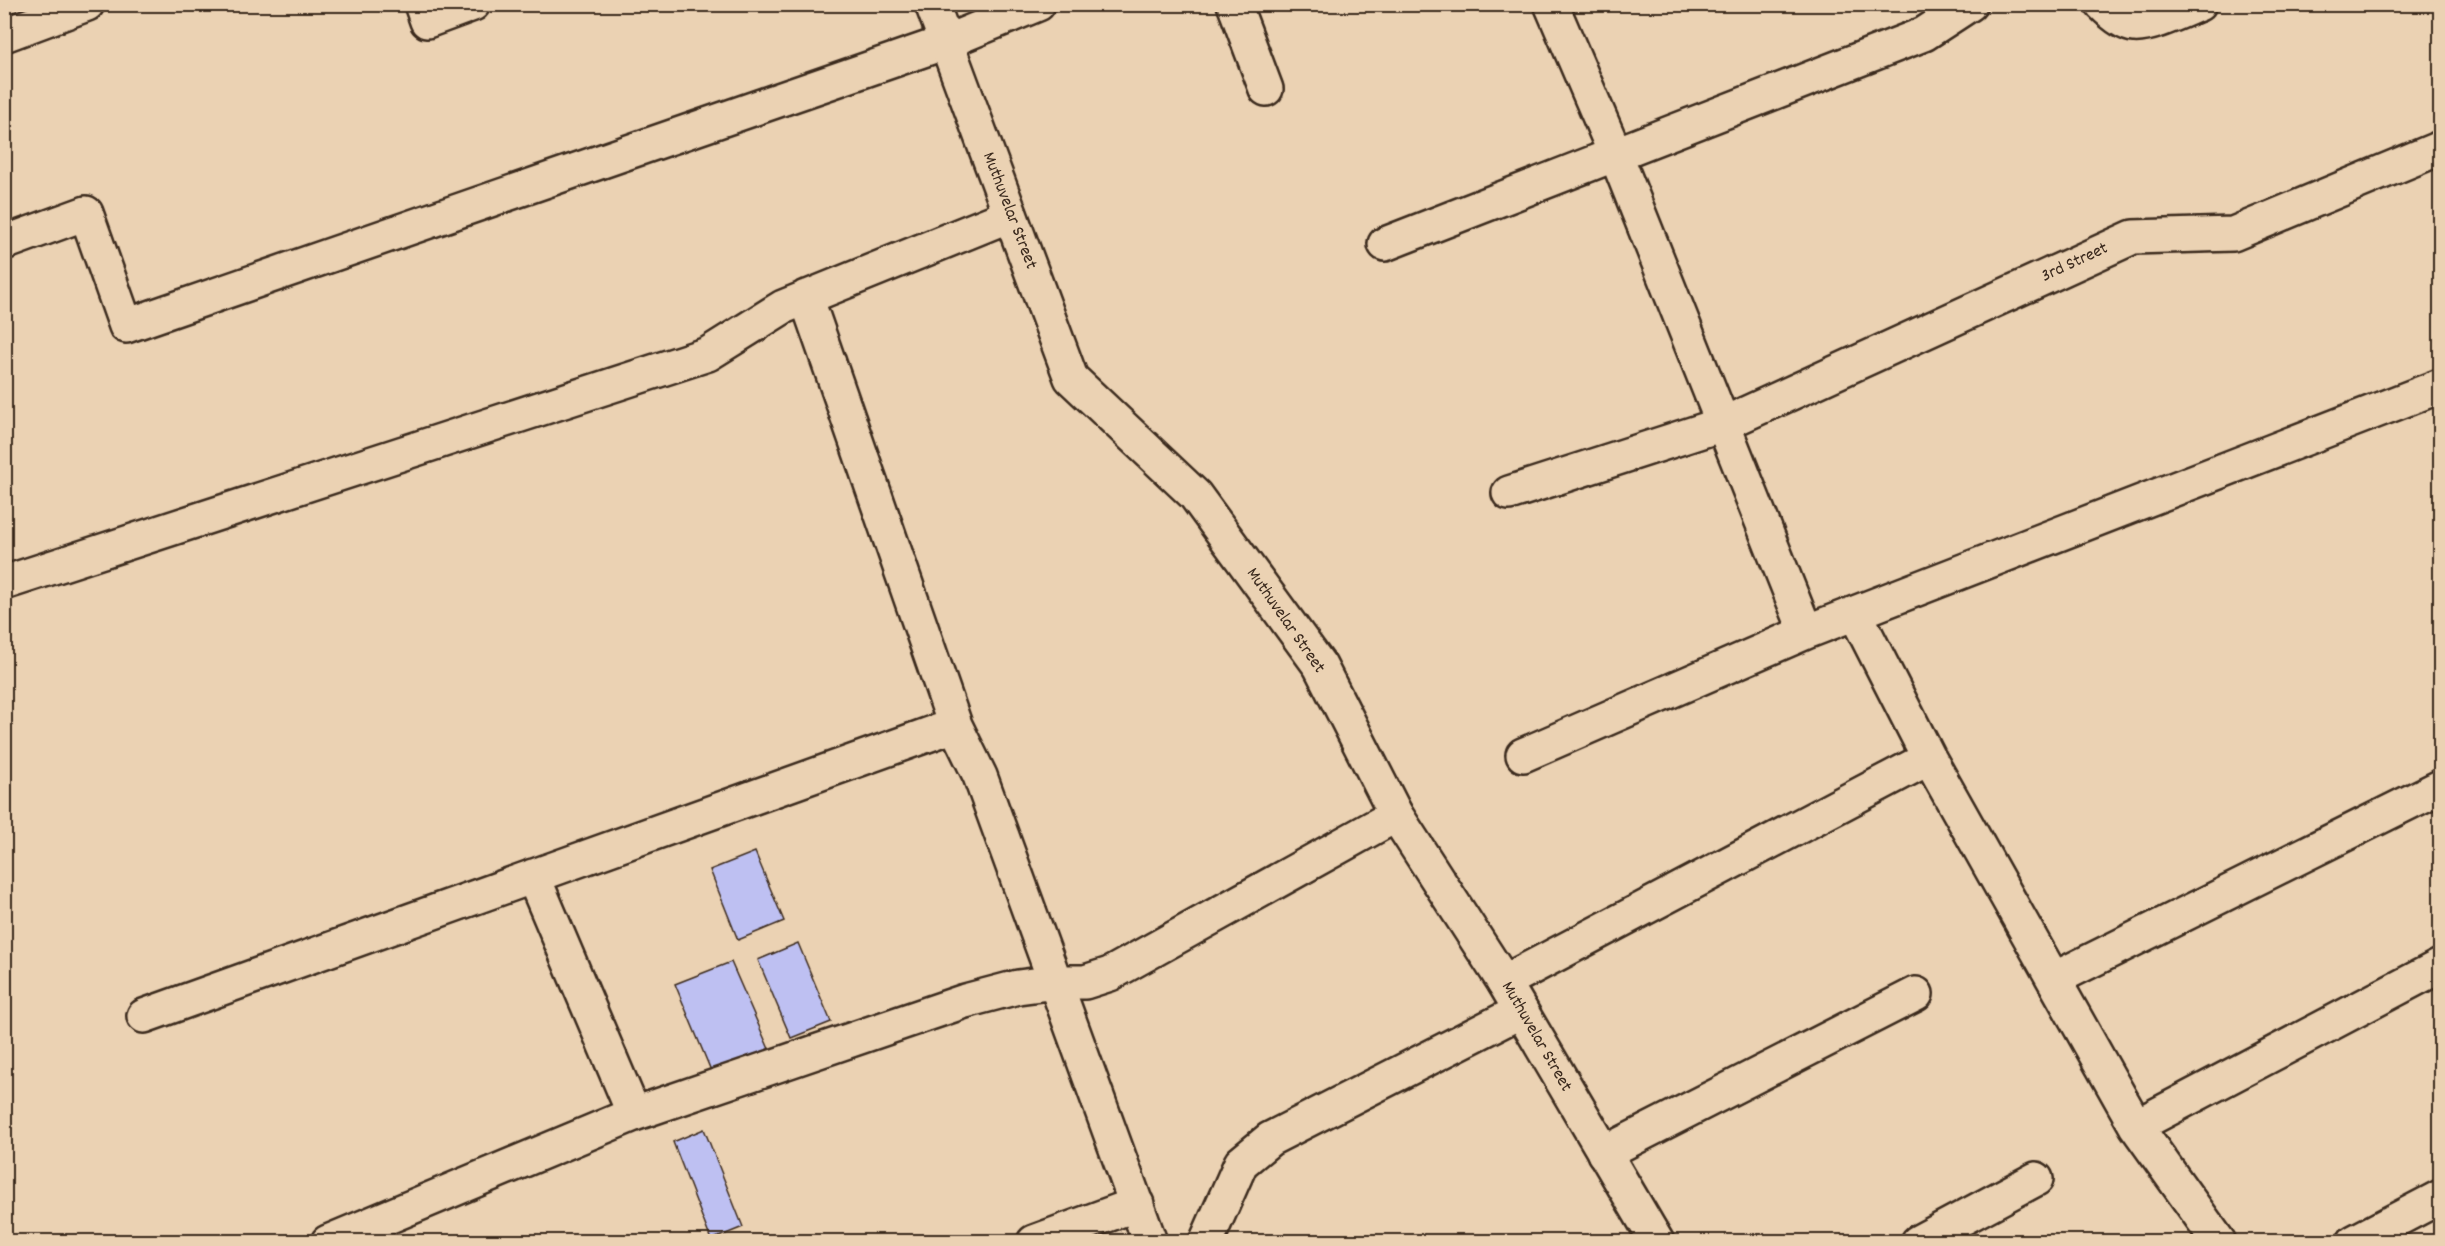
<svg xmlns="http://www.w3.org/2000/svg" width="2445" height="1246" font-family="Dekko,sans-serif">
<rect width="100%" height="100%" fill="#ebd2b3"/>
<filter id="ink" filterUnits="userSpaceOnUse"><feTurbulence type="fractalNoise" baseFrequency=".0167" numOctaves="2"/><feDisplacementMap in="SourceGraphic" scale="12" xChannelSelector="R" yChannelSelector="G"/><feConvolveMatrix kernelMatrix="1 2 1 2 8 2 1 2 1" color-interpolation-filters="sRGB"/></filter>
<g filter="url(#ink)">
<path fill="#bec0f2" stroke="#3b2a1e" stroke-width="1.5" d="M755,852L784,921L738,940L710,870Z
M798,943L831,1022L791,1038L758,960Z
M731,962L769,1049L712,1073L675,984Z
M704,1129L743,1227L711,1240L673,1142Z"/>
<g fill="none" stroke-linecap="round" stroke-linejoin="round">
<defs>
<path id="street" d="M421,4L427,21L473,4
M1234,4L1266,89
M1551,4L1615,153L1806,632
M2102,4C2110,12 2123,24 2134,25C2149,27 2184,10 2199,4
M4,35L87,4
M4,243L86,213L126,326L946,42L1038,4
M1385,244L1924,34L1970,4
M806,297L955,725
M1509,493L1723,424L2133,237L2233,234L2440,148
M4,583L708,354L783,307L1010,215
M1855,613L1929,758L2136,1126L2219,1242
M1523,755L1806,632L2440,386
M533,876L634,1114
M2054,979L2440,787
M1504,982L1929,758
M144,1016L955,725L980,776L1150,1242
M2136,1126L2440,966
M1604,1153L1916,994
M328,1242L634,1114L965,1001L1018,987L1056,982H1085L1110,974L1396,815
M1034,1242L1137,1204
M1206,1242L1241,1163L1270,1139L1521,1011
M1918,1242L2036,1179
M2354,1242L2440,1197"/>
<path id="secondary" d="M932,4L1071,378L1195,495L1320,666L1396,815L1504,982L1657,1242"/>
</defs>
<use href="#street" stroke="#3b2a1e" stroke-width="38"/>
<use href="#secondary" stroke="#3b2a1e" stroke-width="38"/>
<use href="#street" stroke="#ebd2b3" stroke-width="33"/>
<use href="#secondary" stroke="#ebd2b3" stroke-width="33"/>
</g>
</g>
<g text-anchor="middle" dominant-baseline="central" stroke-width="4.5" stroke-linejoin="round" paint-order="stroke">
<g font-size="18" fill="#3b2a1e" stroke="#ebd2b3">
<text transform="translate(1009 211) rotate(69)">Muthuvelar Street</text>
<text transform="translate(2075 263) rotate(-25)">3rd Street</text>
<text transform="translate(1285 621) rotate(55)">Muthuvelar Street</text>
<text transform="translate(1536 1037) rotate(60)">Muthuvelar Street</text>
</g>
</g>
<rect width="2445" height="1246" fill="none" stroke="#ebd2b3" stroke-width="24"/>
<rect x="12" y="12" width="2421" height="1222" fill="none" stroke="#3b2a1e" stroke-width="2" filter="url(#ink)"/>
</svg>
